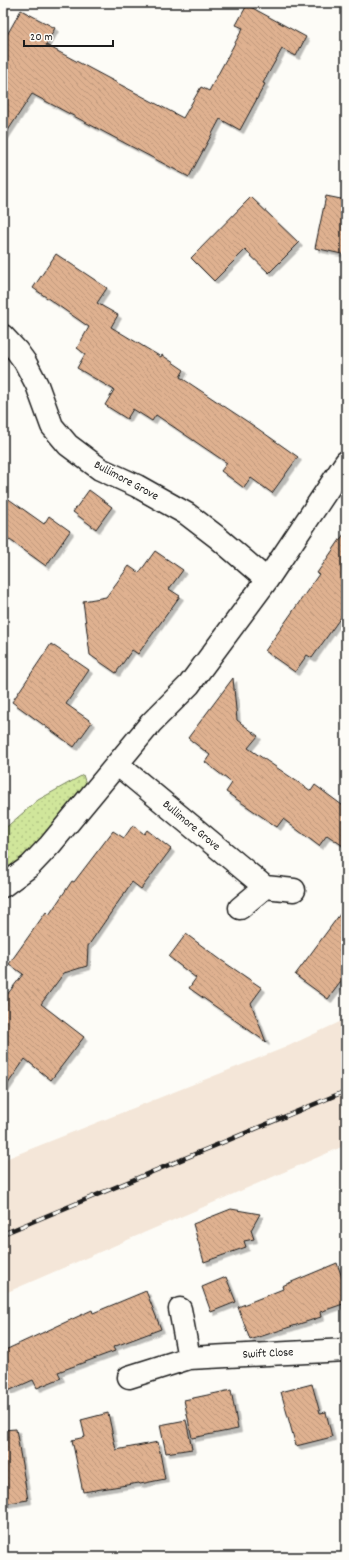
<svg xmlns="http://www.w3.org/2000/svg" width="349" height="1560" font-family="Dekko,sans-serif">
<defs>
<pattern id="grass-dots" width="8" height="8" patternUnits="userSpaceOnUse"><rect width="8" height="8" fill="#d0e69b"/><path d="M2 2h.1M6 6h.1" fill="none" stroke="#b2c585" stroke-width="1.8" stroke-linecap="round"/></pattern>
<pattern id="building-back-hatch" width="6" height="6" patternUnits="userSpaceOnUse"><rect width="6" height="6" fill="#dfb190"/><path d="M-1 5l2 2M0 0l6 6M5-1l2 2" fill="none" stroke="#bf987c"/></pattern>
<filter id="shadow"><feDropShadow dx="3.5" dy="3.5" stdDeviation="0" flood-color="#0004"/></filter>
</defs>
<rect width="100%" height="100%" fill="#fdfcf7"/>
<filter id="ink" filterUnits="userSpaceOnUse"><feTurbulence type="fractalNoise" baseFrequency=".025" numOctaves="2"/><feDisplacementMap in="SourceGraphic" scale="8" xChannelSelector="R" yChannelSelector="G"/><feConvolveMatrix kernelMatrix="1 2 1 2 8 2 1 2 1" color-interpolation-filters="sRGB"/></filter>
<g filter="url(#ink)">
<path fill="#f4e6d8" d="M346,1019V1145L3,1294V1160L284,1048Z"/>
<path fill="url(#grass-dots)" stroke="#76815c" d="M83,775L86,784L28,856L3,870V830L38,800Z"/>
<path fill="url(#building-back-hatch)" stroke="#1c1c1c" filter="url(#shadow)" d="M247,5L306,37L296,56L282,49L263,83L265,84L240,130L220,119L189,177L32,94L3,138V42L21,10L55,28L46,45L183,118L201,87L209,91L243,28L236,25Z
M326,196L346,200V255L315,248Z
M251,197L299,243L269,273L245,250L214,281L191,258Z
M56,254L107,288L97,303L118,315L111,327L161,357L162,355L184,370L180,377L254,426L298,457L272,493L251,478L244,488L221,471L227,463L156,415L152,421L133,409L127,419L105,405L114,390L77,368L85,354L77,348L89,327L33,288Z
M89,490L112,507L96,529L73,512Z
M3,495L44,524L49,516L70,531L46,566L3,535Z
M346,531V610L312,658L307,655L295,672L265,651L319,574L317,573Z
M155,551L183,570L169,589L180,596L138,654L132,650L116,673L90,655L83,601L106,597L129,566L139,573Z
M51,644L89,670L66,704L92,722L74,747L12,702Z
M233,678L237,720L258,736L248,748L311,791L315,785L346,808V848L327,835L319,846L283,819L277,827L226,792L232,783L205,762L210,755L188,738Z
M133,825L144,834L147,830L171,849L141,889L132,882L88,946L87,966L64,973L41,1004L84,1037L51,1080L25,1059L3,1091V1000L23,974L9,964L46,912L49,915L72,881L74,882L113,831L124,838Z
M346,906V975L328,999L295,975Z
M186,934L221,960L262,988L251,1003L266,1042L189,988L196,978L169,957Z
M231,1209L260,1214L251,1230L254,1239L244,1241L246,1247L204,1262L193,1224Z
M337,1263L346,1289V1303L320,1312L321,1317L250,1340L238,1307L283,1289L282,1286Z
M226,1277L236,1302L211,1312L202,1287Z
M146,1291L161,1329L113,1347L115,1351L58,1372L61,1378L37,1388L33,1380L8,1391L3,1378V1351L92,1310L93,1313Z
M312,1384L320,1413L326,1412L332,1437L296,1446L281,1392Z
M231,1390L238,1429L192,1438L184,1400Z
M108,1413L116,1450L158,1442L165,1479L140,1484L139,1483L83,1492L72,1440L85,1437L81,1420Z
M186,1420L192,1449L166,1453L160,1425Z
M16,1429L28,1500L3,1504V1430Z"/>
<g fill="none" stroke-linecap="round" stroke-linejoin="round">
<defs>
<path id="minor" d="M3,336L17,351L25,362L37,385L52,426L68,445L100,469L137,486L187,514L217,537L267,580L189,685L151,723L50,845L30,866L3,886
M267,580L346,462
M117,764L265,887L294,890
M240,908L265,887
M180,1309L189,1358
M129,1377L189,1358L346,1350"/>
</defs>
<use href="#minor" stroke="#1c1c1c" stroke-width="25"/>
<use href="#minor" stroke="#fdfcf7" stroke-width="22"/>
<defs>
<path id="rail" d="M3,1234L346,1091"/>
</defs>
<use href="#rail" stroke="#1c1c1c" stroke-width="4.5"/>
<use href="#rail" stroke="#fdfcf7" stroke-width="3" stroke-dasharray="9" stroke-linecap="butt"/>
</g>
</g>
<g text-anchor="middle" dominant-baseline="central" stroke-width="3" stroke-linejoin="round" paint-order="stroke">
<g font-size="12" fill="#1c1c1c" stroke="#fdfcf7">
<text transform="translate(126 481) rotate(28)">Bullimore Grove</text>
<text transform="translate(191 826) rotate(40)">Bullimore Grove</text>
<text transform="translate(268 1354) rotate(-3)">Swift Close</text>
</g>
</g>
<rect width="349" height="1560" fill="none" stroke="#fdfcf7" stroke-width="16"/>
<rect x="8" y="8" width="333" height="1544" fill="none" stroke="#1c1c1c" stroke-width="1.5" filter="url(#ink)"/>
<path d="M24 40v6h89v-6" fill="none" stroke="#1c1c1c" stroke-width="2"/>
<text x="30" y="40" font-size="12" fill="#1c1c1c" stroke="#fdfcf7" stroke-width="3" paint-order="stroke">20 m</text>
</svg>
